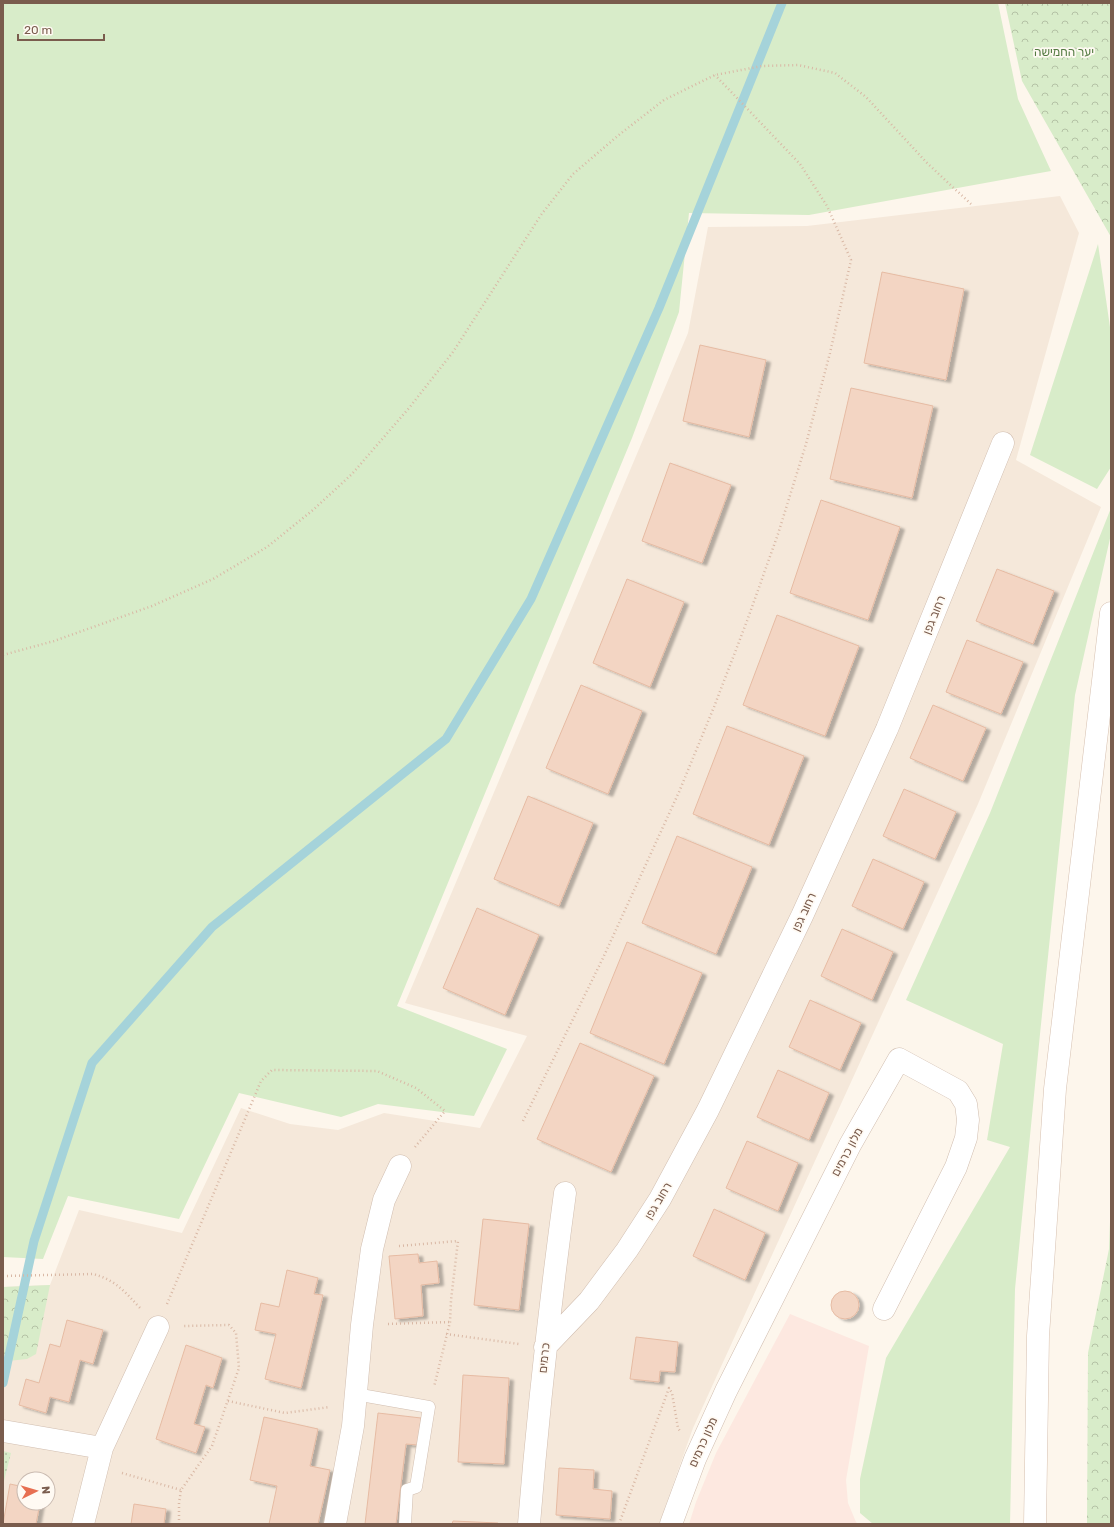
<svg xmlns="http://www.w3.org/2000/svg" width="1114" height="1527" font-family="Rubik,Heebo,sans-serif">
<defs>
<pattern id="forest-crowns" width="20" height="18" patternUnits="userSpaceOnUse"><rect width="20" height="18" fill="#d8ecc9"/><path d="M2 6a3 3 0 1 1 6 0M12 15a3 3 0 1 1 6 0" fill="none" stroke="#b4c2a5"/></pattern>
<pattern id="park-dots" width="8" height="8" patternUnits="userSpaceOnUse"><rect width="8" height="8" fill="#d8ecc9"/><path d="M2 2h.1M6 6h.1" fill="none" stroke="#b4c2a5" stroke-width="1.8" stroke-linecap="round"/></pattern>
<filter id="shadow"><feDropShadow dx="4.5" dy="2.5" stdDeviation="1" flood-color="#0004"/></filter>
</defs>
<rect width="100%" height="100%" fill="#fdf6ec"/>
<path fill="#f5e8da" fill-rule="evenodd" d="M1060,196L1079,233L1016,460L1101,507L978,804L693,1428L659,1524H3V1287L50,1285L79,1210L182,1233L241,1108L290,1124L338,1130L384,1113L480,1128L527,1036L405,1003L688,333L708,227L807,226ZM24,1479H48V1503H24Z"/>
<path fill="#fde8e0" d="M790,1314L869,1346L846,1480L848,1503L856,1522L858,1524H689L696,1502L716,1453Z"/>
<path fill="#d8ecc9" d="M3,3H998L1018,99L1051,171L809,215L689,213L679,312L632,438L397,1006L507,1049L474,1116L378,1104L341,1117L239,1093L179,1219L68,1196L43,1259L3,1257Z
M1098,244L1111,334V467L1097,489L1030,455Z
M1111,508V534L1075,695L1040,1034L1015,1289L1010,1524H873L860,1513V1479L886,1358L1010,1147L987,1140L1003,1044L906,1000L990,813Z"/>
<path fill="url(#forest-crowns)" d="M1005,3H1111V237L1022,81Z
M1111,1194V1524H1087L1088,1353L1109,1249Z
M50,1285L36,1354L27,1359L8,1361L3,1364V1287Z"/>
<path fill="url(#park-dots)" d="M3,1451L11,1453L3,1485Z"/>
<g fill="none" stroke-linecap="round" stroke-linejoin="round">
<path stroke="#a5d3da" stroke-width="9" d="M3,1383L34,1241L92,1063L212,927L446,739L531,599L659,308L782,3"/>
</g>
<path fill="#f3d5c3" stroke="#e6bba3" filter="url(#shadow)" d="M882,272L964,289L946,380L864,363Z
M700,345L766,360L749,437L683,421Z
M851,388L933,406L912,498L830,479Z
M670,463L731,485L702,563L642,541Z
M821,500L900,527L868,620L790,593Z
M997,569L1054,591L1033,644L976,621Z
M627,579L684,602L650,687L593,663Z
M777,615L859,646L825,736L743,705Z
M967,640L1023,662L1001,714L946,692Z
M581,685L642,711L608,794L546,768Z
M933,705L986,728L963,781L910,758Z
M727,726L804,756L769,845L693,814Z
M904,789L956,812L935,859L883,836Z
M528,796L593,823L559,906L494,879Z
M677,836L752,867L716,954L642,923Z
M873,859L924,882L903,929L852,906Z
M477,908L539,935L505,1015L443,988Z
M842,929L893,952L872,1000L821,976Z
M627,942L702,973L664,1064L590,1033Z
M810,1000L861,1023L840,1070L789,1047Z
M580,1043L654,1076L611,1172L537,1139Z
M778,1070L829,1093L809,1140L757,1117Z
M747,1141L798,1163L778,1211L726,1188Z
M714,1209L765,1233L745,1280L693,1256Z
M483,1219L529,1224L519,1310L474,1305Z
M418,1254L419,1263L437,1261L439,1283L421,1285L423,1316L395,1319L389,1256Z
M287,1270L318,1278L314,1294L323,1295L301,1388L265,1379L276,1334L255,1330L261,1303L279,1307Z
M831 1305a14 14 0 1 1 28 0a14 14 0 1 1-28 0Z
M67,1320L103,1330L93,1364L80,1360L69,1402L50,1397L46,1413L19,1405L26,1379L39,1383L50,1344L60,1347Z
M636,1337L678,1342L675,1372L660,1371L659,1382L630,1379Z
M186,1345L222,1358L213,1388L206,1385L194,1424L205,1427L196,1453L156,1439Z
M463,1375L509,1378L504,1464L458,1462Z
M378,1413L421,1418L418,1445L406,1444L396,1524H365Z
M264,1417L318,1429L310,1466L330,1470L318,1524H269L277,1486L250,1480Z
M559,1468L594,1470L593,1489L612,1491L610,1519L556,1515Z
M10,1484L24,1487V1503H40L36,1524H3Z
M134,1504L166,1509L164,1524H131Z
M453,1521L498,1523V1524H452Z"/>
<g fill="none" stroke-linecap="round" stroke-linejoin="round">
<defs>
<path id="lane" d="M355,1394L429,1407L416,1487L407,1490L405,1524"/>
<path id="street" d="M545,1347L589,1301L627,1250L660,1199L708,1110L802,916L887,729L1003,443
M3,1431L102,1448
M83,1524L102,1448L158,1327
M335,1524L353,1426L362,1325L372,1249L384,1200L400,1166
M529,1524C538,1413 550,1303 565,1193
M671,1524L695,1459L726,1391L850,1145L899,1059L958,1091L966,1104L968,1120L966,1138L956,1167L884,1309"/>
<path id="secondary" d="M1035,1524L1038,1336L1055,1089L1111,613"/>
</defs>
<use href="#lane" stroke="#d1beb0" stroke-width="13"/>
<use href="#street" stroke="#d1beb0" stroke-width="23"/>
<use href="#secondary" stroke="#d6c0b0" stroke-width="23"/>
<path stroke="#d9b8a5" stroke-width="2.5" stroke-dasharray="1 3" stroke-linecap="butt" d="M3,655L54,641L152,606L213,579L267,547L313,510L352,474L409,408L453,352L541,215L573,174L620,134L664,100L715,75L762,66L798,65L835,73L866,97L928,164L971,204
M523,1121L603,958L679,792L714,707L747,621L778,534L806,444L830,353L851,260L827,206L800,164L715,75
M399,1246L458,1241L451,1300L450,1322L434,1387
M3,1276L93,1274C116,1280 125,1292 141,1309
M167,1304L261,1081L272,1070L377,1071L416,1088L445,1111L415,1147
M388,1324L450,1322
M446,1334L519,1344
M228,1401L285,1413L330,1407
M122,1473L181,1490
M179,1524V1503L181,1490L212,1446L239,1368L236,1333L229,1325L184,1326
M619,1524L669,1388L672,1393L678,1428L680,1431"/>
<use href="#lane" stroke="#fff" stroke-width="12"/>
<use href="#street" stroke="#fff" stroke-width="22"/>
<use href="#secondary" stroke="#fff" stroke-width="22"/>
</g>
<g text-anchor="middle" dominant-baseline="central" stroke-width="3.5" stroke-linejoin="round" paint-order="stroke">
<g font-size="12" fill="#537a41" stroke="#fffaf3">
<text x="1064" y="52">יער החמישה</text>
</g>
<g font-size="12" fill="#7a5c4d" stroke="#fffaf3">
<text transform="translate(934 615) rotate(-68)">רחוב גפן</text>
<text transform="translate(804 912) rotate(-65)">רחוב גפן</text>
<text transform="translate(847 1152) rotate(-62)">מלון כרמים</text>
<text transform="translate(658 1201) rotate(-59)">רחוב גפן</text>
<text transform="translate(544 1358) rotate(-84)">כרמים</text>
<text transform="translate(703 1442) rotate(-66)">מלון כרמים</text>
</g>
</g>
<rect width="1114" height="1527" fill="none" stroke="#7a5c4d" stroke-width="8"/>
<g transform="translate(36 1491) rotate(85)"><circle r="19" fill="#fffaf3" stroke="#cabbb1"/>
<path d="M0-3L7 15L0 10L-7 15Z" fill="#e76f51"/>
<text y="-6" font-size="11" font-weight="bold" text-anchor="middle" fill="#7a5c4d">N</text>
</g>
<path d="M18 34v6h86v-6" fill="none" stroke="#7a5c4d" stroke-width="2"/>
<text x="24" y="34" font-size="12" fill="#7a5c4d" stroke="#fffaf3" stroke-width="3" paint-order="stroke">20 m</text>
</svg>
